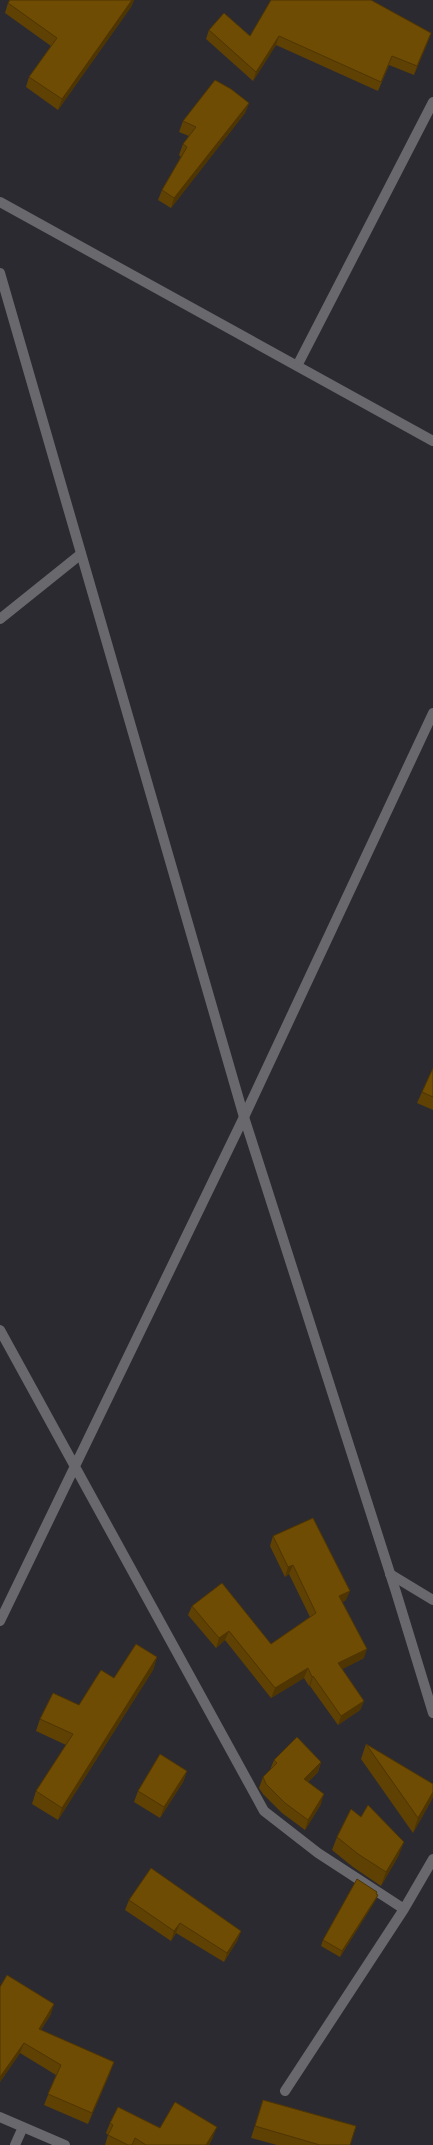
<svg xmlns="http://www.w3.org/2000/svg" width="433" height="2145" font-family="Bitter,serif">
<rect width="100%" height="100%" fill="#2c2a31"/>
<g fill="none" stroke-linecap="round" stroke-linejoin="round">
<path stroke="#69686c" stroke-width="10" d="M0,202L433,441
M297,366L433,102
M0,619L81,554
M0,1330L264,1811L318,1853L404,1909
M390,1574L433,1600
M0,1621L244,1117L433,713
M285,2091L404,1909L433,1859
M0,2117L65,2145
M15,2145L23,2127"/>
<path stroke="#69686c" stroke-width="10" d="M0,273L244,1117L396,1592L433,1713"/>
</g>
<path fill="#5f4103" d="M10,0H134L131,7L58,110L26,87L29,77L51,46L5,13L8,3Z
M209,30L250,36L431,33L414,75L389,65L378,91L276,45L253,81L206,39Z
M249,103L245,113L171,208L158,200L162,190L181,157L179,155L183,144L189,136L179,132L183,121Z
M433,1068V1110L417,1103L422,1092Z
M273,1536L346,1600L342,1602L364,1658L342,1669L364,1701L360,1710L338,1725L310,1686H309L304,1678L271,1698L225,1640L216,1648L188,1615L192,1606L271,1644L310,1617L289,1574L285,1577L270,1546Z
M157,1657L153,1670L58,1820L32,1804L36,1791L66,1745L36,1731L40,1719L79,1705L114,1678Z
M366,1744L433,1784V1796L431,1801L413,1833L361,1759Z
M274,1760L321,1762L318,1772L308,1782L321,1804L305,1830L282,1813L263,1794L259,1788L263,1777L270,1770Z
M187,1771L183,1782L160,1818L134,1802L138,1791Z
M337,1837L399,1855L381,1886L353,1867L332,1850Z
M376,1894L378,1895L375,1901L340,1957L321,1946L323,1940Z
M129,1900L241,1931L237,1941L224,1962L176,1933L171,1941L125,1910Z
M0,1987L51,2014L41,2030L110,2073L88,2124L44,2105L56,2075L20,2053L0,2082Z
M263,2100L350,2145H277L251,2138Z
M110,2123L160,2128L213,2137L209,2145H105L108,2135L106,2133Z"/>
<path fill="#4e3502" d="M132,0H134L131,7L58,110L62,99Z
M431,33L428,42L414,75L417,66Z
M279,36L276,45L253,81L256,72Z
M249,103L245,113L171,208L174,198Z
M293,1565L289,1574L285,1577L288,1567Z
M350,1591L346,1600L336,1606L339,1596Z
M229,1631L225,1640L216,1648L219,1638Z
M367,1649L364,1658L335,1673L338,1663Z
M157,1657L153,1670L58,1820L62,1808Z
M308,1668L304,1678L271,1698L275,1688Z
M313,1676L310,1686H309L312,1677Z
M364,1701L360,1710L338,1725L341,1716Z
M321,1762L318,1772L301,1789L304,1779Z
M187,1771L183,1782L160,1818L164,1807Z
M433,1792V1796L431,1801L413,1833L418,1818Z
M324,1794L321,1804L305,1830L308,1820Z
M404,1842L399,1855L381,1886L386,1872Z
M378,1895L375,1901L340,1957L342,1951Z
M180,1923L176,1933L171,1941L174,1931Z
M241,1931L237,1941L224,1962L227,1953Z
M54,2004L51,2014L35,2039L39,2029Z
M24,2043L20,2053L0,2082V2077Z
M114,2062L110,2073L88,2124L92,2113Z
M217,2127L213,2137L209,2145H206Z"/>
<path fill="#6f4c03" stroke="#4e3502" d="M10,0H132L62,99L29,77L57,38L8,3Z
M271,0H371L431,33L417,66L392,56L381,82L279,36L256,72L209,30L224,13L250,36Z
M215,80L231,89L249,103L174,198L162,190L187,147L183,144L196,127L183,121Z
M433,1068V1097L422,1092Z
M313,1518L350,1591L339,1596L367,1649L338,1663L364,1701L341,1716L313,1676L312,1677L308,1668L275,1688L229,1631L219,1638L192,1606L222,1583L271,1644L316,1613L293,1565L288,1567L273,1536Z
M136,1644L157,1657L62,1808L36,1791L73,1734L40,1719L53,1693L79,1705L101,1670L114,1678Z
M297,1737L321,1762L304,1779L324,1794L308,1820L285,1803L266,1784L263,1777L277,1763L274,1760Z
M366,1744L433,1784V1792L418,1818Z
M160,1754L187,1771L164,1807L138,1791Z
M368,1805L404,1842L386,1872L358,1854L337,1837L351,1809L361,1817Z
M151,1868L241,1931L227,1953L180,1923L174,1931L129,1900Z
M357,1879L377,1892L376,1894L378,1895L342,1951L323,1940Z
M7,1975L54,2004L39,2029L114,2062L92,2113L48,2094L61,2065L24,2043L0,2077V1987Z
M263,2100L356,2126L350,2145H320L255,2126Z
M175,2102L217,2127L206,2145H146L135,2138L132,2145H128L108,2135L113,2125L110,2123L118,2107L160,2128Z"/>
</svg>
